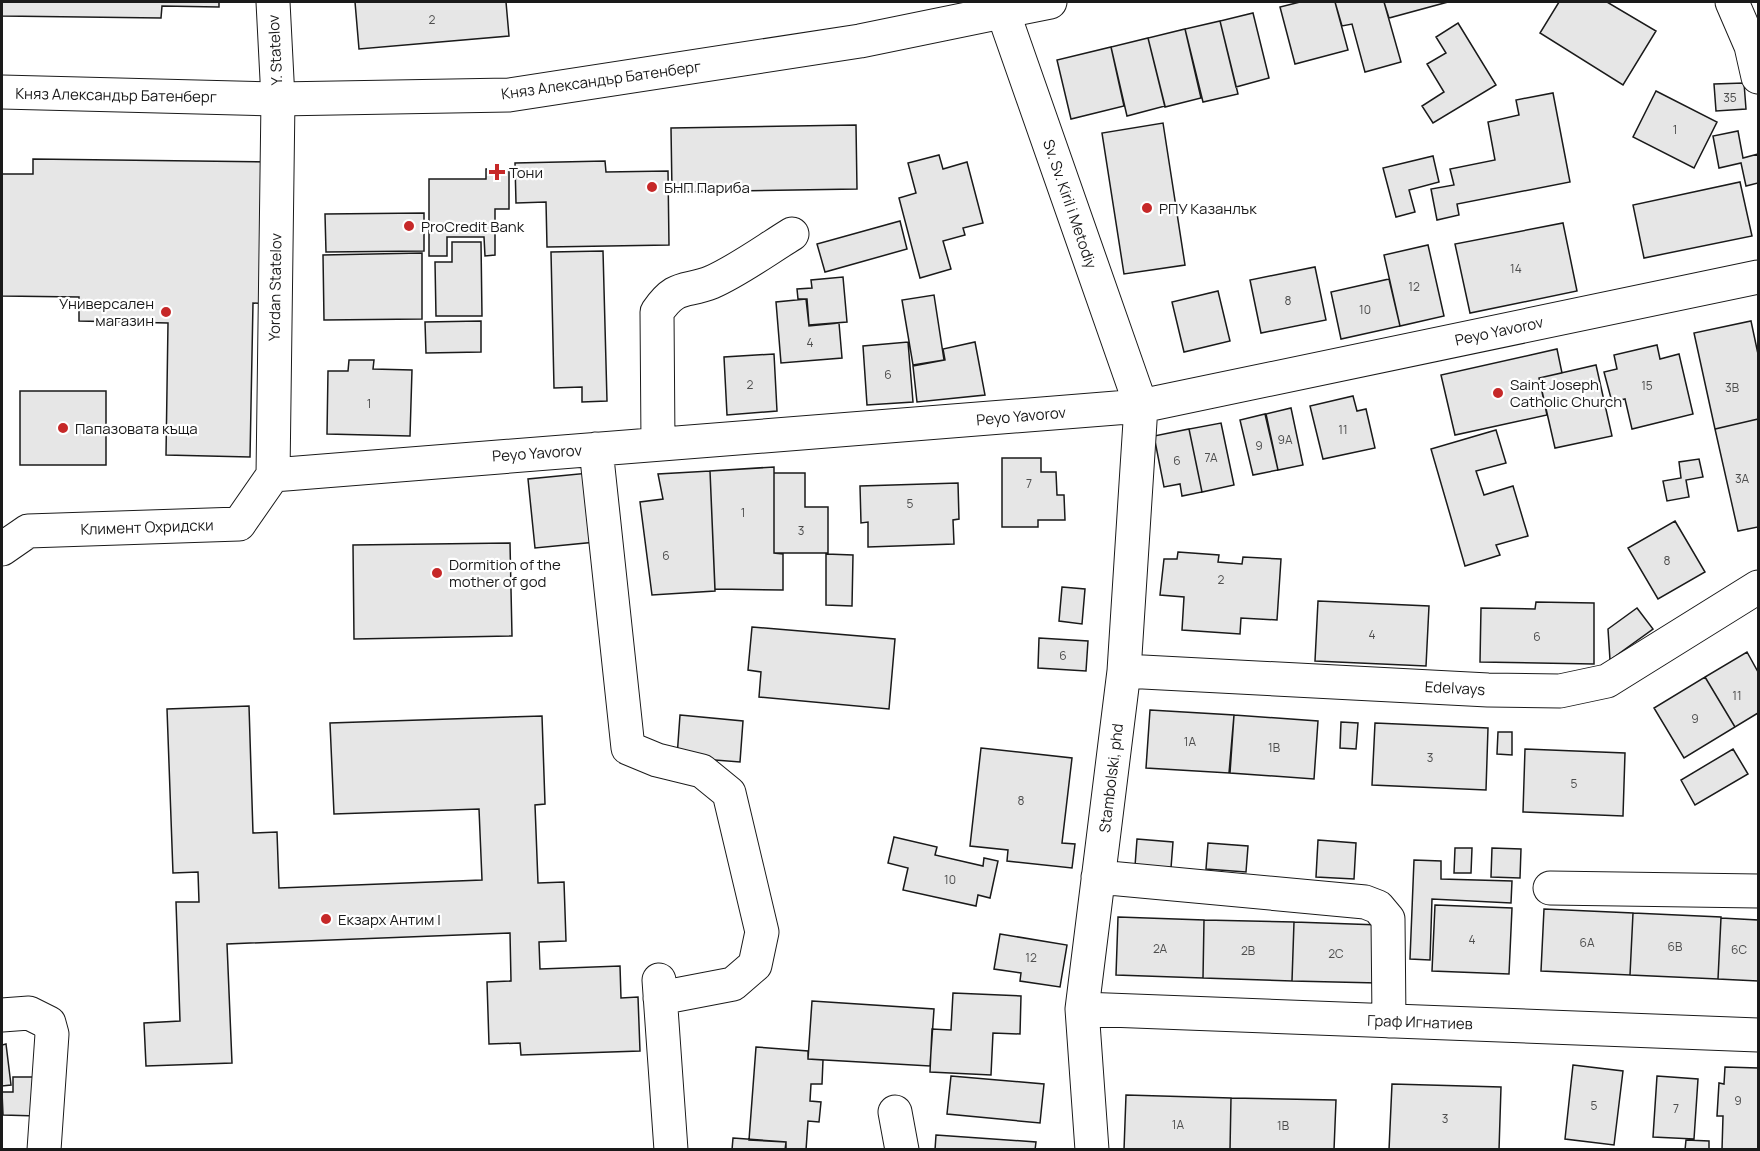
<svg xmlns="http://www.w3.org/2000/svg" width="1760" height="1151" font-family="Manrope,sans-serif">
<rect width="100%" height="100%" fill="#fff"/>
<path fill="#e6e6e6" stroke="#1a1a1a" stroke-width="1.5" d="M2,2H219V7L162,6L161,18L2,16Z
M355,2H506L509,36L359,49Z
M1300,2H1335L1348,50L1295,64L1280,7Z
M1335,2H1384L1401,62L1365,72L1352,24L1342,26Z
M1384,2H1448L1389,18Z
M1559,2H1607L1656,31L1623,85L1540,33Z
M1253,13L1269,78L1236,87L1220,21Z
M1220,21L1238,94L1203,102L1185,29Z
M1458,23L1496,85L1433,123L1422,106L1444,92L1427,64L1446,53L1436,37Z
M1185,29L1201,98L1165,107L1148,38Z
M1148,38L1165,106L1127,116L1111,47Z
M1111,47L1124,106L1071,119L1057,60Z
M1744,83L1746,109L1716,111L1714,84Z
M1656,91L1717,122L1694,168L1633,137Z
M1553,93L1570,182L1457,204L1459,215L1437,220L1431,189L1454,185L1450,169L1495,160L1488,122L1519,115L1516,100Z
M1163,123L1185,265L1124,274L1102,133Z
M856,125L857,189L672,192L671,128Z
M1738,131L1743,158L1758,154V183L1746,186L1741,163L1719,168L1713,136Z
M939,155L943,169L967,162L983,223L963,228L965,235L943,241L951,269L920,278L899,198L916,193L908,163Z
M1433,156L1439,182L1409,190L1415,212L1396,217L1383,168Z
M33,159L273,162L270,304L253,303L250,457L166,455L168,323L79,321V297L2,296V174H33Z
M605,161L606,172L668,171L669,245L547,247L546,202L516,203L515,163Z
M486,169H509V209H495V255L485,256L484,237H447V256H429V179H486Z
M1740,182L1752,236L1644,258L1633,205Z
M424,213V251L326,252L325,214Z
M900,221L907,249L825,272L817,244Z
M1563,223L1577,291L1470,313L1455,244Z
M452,242H481L482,316H436L435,262H452Z
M1428,245L1444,316L1400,326L1384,255Z
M603,251L607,401L582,402V387L554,388L551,252Z
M422,253V319L324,320L323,255Z
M1315,267L1326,320L1261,333L1250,280Z
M843,277L847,322L809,325L807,299H798L797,289L812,288L811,280Z
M1389,279L1400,326L1341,339L1331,292Z
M1218,291L1230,341L1184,352L1172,302Z
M934,295L944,360L913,365L902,300Z
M806,299L809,326L839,323L842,358L781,363L776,302Z
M481,321V352L426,353L425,322Z
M1751,321L1758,354V419L1715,429L1694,333Z
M908,342L913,402L867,405L863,346Z
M975,342L985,395L917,402L913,366L945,360L943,349Z
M1657,345L1660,359L1679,354L1693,414L1632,429L1625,399L1612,402L1604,372L1617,369L1614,355Z
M1557,349L1562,373L1539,378L1547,415L1455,435L1441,375Z
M774,354L777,411L727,415L724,357Z
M349,360H374L373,369L412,370L410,436L327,434L328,371H348Z
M1596,365L1612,436L1555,448L1539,378Z
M20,391H106V465H20Z
M1353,396L1357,411L1366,409L1375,448L1323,459L1310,406Z
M1291,408L1303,465L1278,470L1266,414Z
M1265,414L1278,470L1253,475L1240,420Z
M1758,419V527L1738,531L1715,429Z
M1221,423L1234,485L1202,492L1189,429Z
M1189,429L1202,492L1182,496L1180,484L1164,487L1154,436Z
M1496,430L1506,463L1476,471L1484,495L1513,486L1528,536L1496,545L1500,555L1465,566L1431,449Z
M1002,458H1041V472H1056L1057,495H1064L1065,520H1038V527H1002Z
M1699,459L1703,477L1686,480L1689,497L1667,501L1663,481L1681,478L1679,462Z
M774,467V553L783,554V590L715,589L710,471Z
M710,471L715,591L652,595L640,502L663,499L658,474Z
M589,473L596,542L535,548L528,479Z
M774,473H805V507H828V553H774Z
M958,483L959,519L953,520L954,544L868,547V522L861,523L860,486Z
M1675,521L1705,572L1658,599L1628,548Z
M510,543L512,636L354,639L353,545Z
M1178,552L1219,555L1218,562L1242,564L1243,557L1281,559L1277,620L1241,618L1240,634L1182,630L1184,597L1160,595L1164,559H1177Z
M826,554L853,555L852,606L826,605Z
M1062,587L1085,589L1082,624L1059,621Z
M1318,601L1429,606L1426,666L1315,661Z
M1536,602L1594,603V664L1480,662L1481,608L1535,609Z
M1637,608L1653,629L1610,660L1608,629Z
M752,627L895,639L889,709L759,697L761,672L748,670Z
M1039,638L1088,641L1086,671L1038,668Z
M1747,652L1758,672V713L1735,727L1705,677Z
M1705,677L1735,727L1684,758L1654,708Z
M249,706L253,833L277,832L279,888L482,880L479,809L334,814L330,723L542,716L545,804L535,805L538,883L564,882L566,941L539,942L540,969L620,966L621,998L638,997L640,1051L521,1055L520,1043L489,1044L487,982L511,981L510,933L227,944L232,1063L146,1066L144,1023L180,1021L176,902H199L198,872L173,873L167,709Z
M1150,710L1234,715L1229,773L1146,768Z
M680,715L743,721L740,762L677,757Z
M1234,715L1318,721L1314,779L1230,773Z
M1341,722L1358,723L1356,749L1340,748Z
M1375,723L1488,728L1486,790L1372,785Z
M1498,732H1512V755L1497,754Z
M981,748L1072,758L1062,843L1075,844L1072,868L1007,861L1008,850L970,846Z
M1525,749L1625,753L1623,816L1523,812Z
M1733,749L1748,774L1695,805L1681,780Z
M894,837L937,847L935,855L983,866L984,858L998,861L990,898L978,895L976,906L903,890L908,868L888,863Z
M1137,839L1173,842L1171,868L1135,866Z
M1318,840L1356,843L1354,879L1316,877Z
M1208,843L1248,846L1246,872L1206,869Z
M1455,848H1472L1471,873H1454Z
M1492,848L1521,849L1520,878L1491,877Z
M1414,860L1441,861V879L1512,881L1511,903L1432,899L1430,960L1410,959Z
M1435,905L1512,908L1509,974L1432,971Z
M1544,909L1633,913L1630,975L1541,971Z
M1633,913L1721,917L1718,979L1630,975Z
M1118,917L1204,920L1203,978L1116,975Z
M1721,918L1758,920V981L1718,979Z
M1204,920L1294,922L1292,981L1203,978Z
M1294,922L1380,925L1378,983L1292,981Z
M1000,934L1067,945L1060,987L1020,981L1021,973L994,969Z
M953,993L1021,996L1020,1034L993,1033L991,1075L930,1072L932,1029L951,1030Z
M812,1001L934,1009L930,1066L808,1059Z
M6,1044L11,1085L2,1086V1045Z
M756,1047L808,1051V1059L823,1060L822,1084H811L810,1101L821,1102L819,1122L808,1121L806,1150H786V1142L749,1140Z
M1573,1065L1623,1071L1614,1145L1565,1139Z
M1725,1067L1758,1068V1150H1722L1723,1116H1717L1719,1083L1724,1084Z
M951,1076L1044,1084L1040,1123L947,1114Z
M1657,1076L1698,1079L1694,1139L1653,1137Z
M13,1077H37V1116L3,1115L2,1092H13Z
M1392,1084L1501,1087L1499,1150H1389Z
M1126,1095L1231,1098L1230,1150H1124Z
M1231,1098L1336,1100L1334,1150H1230Z
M936,1135L1036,1142L1035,1150H935Z
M733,1138L786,1142L785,1150H732Z
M1686,1140L1709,1141V1150H1685Z"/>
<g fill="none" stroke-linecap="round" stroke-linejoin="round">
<defs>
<path id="minor" d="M1732,2L1751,46L1758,77
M1003,12L1141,406L1124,671L1082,1009L1092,1150
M658,444L657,312C677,283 685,293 712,282C739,270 766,250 792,234
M596,449L628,748L657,760L702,771L729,793L762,932L755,965L733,984L660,998
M273,475L1141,406L1758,277
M273,475L278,99L273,2
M2,549L28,531L239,524L273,475
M1124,671L1488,690L1560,691L1607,681L1758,587
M1098,877L1365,902L1378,907L1388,919L1389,1021
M1550,888L1758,891
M659,980L671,1150
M1082,1009L1758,1035
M2,1015L29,1013L49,1023L52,1034L44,1150
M895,1112L902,1150"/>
<path id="major" d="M2,92L278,99L509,95L860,41L1050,2"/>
</defs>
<use href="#minor" stroke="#1a1a1a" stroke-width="35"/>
<use href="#major" stroke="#1a1a1a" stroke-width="35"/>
<use href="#minor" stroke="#fff" stroke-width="33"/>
<use href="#major" stroke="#fff" stroke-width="33"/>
</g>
<g fill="#c62828" stroke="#fff" stroke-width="2">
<path d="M494 163h6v6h6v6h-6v6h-6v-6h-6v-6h6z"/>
<circle cx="652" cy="187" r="6"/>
<circle cx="1147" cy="208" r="6"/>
<circle cx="409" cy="226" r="6"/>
<circle cx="166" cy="312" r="6"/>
<circle cx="1498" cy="393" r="6"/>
<circle cx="63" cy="428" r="6"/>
<circle cx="437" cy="573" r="6"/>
<circle cx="326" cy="919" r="6"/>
</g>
<g text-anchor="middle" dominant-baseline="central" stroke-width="4.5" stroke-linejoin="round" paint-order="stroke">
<g font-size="12" fill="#4d4d4d">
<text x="432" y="19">2</text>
<text x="1730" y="97">35</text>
<text x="1675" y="129">1</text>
<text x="1516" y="268">14</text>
<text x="1414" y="286">12</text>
<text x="1288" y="300">8</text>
<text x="1365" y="309">10</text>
<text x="810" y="342">4</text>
<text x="888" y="374">6</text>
<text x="750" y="384">2</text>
<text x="1647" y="385">15</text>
<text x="1732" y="387">3B</text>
<text x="369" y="403">1</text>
<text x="1343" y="429">11</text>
<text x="1285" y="439">9A</text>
<text x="1259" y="445">9</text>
<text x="1211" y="457">7A</text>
<text x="1177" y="460">6</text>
<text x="1742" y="478">3А</text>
<text x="1029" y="483">7</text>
<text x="910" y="503">5</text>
<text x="743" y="512">1</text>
<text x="801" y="530">3</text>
<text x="666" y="555">6</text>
<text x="1667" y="560">8</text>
<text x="1221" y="579">2</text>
<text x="1372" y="634">4</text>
<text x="1537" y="636">6</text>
<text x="1063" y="655">6</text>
<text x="1737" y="695">11</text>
<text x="1695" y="718">9</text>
<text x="1190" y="741">1А</text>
<text x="1274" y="747">1B</text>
<text x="1430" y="757">3</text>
<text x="1574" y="783">5</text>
<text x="1021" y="800">8</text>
<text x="950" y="879">10</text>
<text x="1472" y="939">4</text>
<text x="1587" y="942">6A</text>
<text x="1675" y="946">6B</text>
<text x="1160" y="948">2А</text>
<text x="1739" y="949">6C</text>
<text x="1248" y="950">2B</text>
<text x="1336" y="953">2C</text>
<text x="1031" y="957">12</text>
<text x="1738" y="1100">9</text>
<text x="1594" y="1105">5</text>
<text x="1676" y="1108">7</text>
<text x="1445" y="1118">3</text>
<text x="1178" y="1124">1А</text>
<text x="1283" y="1125">1B</text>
</g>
<g font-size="15" fill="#1a1a1a" stroke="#fff">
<text transform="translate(275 50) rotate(-93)">Y. Statelov</text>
<text transform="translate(601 80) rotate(-8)">Княз Александър Батенберг</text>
<text transform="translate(116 95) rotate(1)">Княз Александър Батенберг</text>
<text transform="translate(1070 204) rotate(71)">Sv. Sv. Kiril i Metodiy</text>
<text transform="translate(275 287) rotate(-89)">Yordan Statelov</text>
<text transform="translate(1499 331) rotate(-12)">Peyo Yavorov</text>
<text transform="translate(1021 416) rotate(-5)">Peyo Yavorov</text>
<text transform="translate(537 453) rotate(-4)">Peyo Yavorov</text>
<text transform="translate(147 527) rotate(-2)">Климент Охридски</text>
<text transform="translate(1455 688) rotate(3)">Edelvays</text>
<text transform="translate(1111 778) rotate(-83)">Stambolski, phd</text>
<text transform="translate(1420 1022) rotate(2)">Граф Игнатиев</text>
</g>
<g font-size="15" fill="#1a1a1a" stroke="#fff" text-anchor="start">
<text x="509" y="172">Тони</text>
<text x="664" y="187">БНП Париба</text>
<text x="1159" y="208">РПУ Казанлък</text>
<text x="421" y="226">ProCredit Bank</text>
<text x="154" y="303" text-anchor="end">Универсален<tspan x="154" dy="17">магазин</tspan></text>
<text x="1510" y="384">Saint Joseph<tspan x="1510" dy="17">Catholic Church</tspan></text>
<text x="75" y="428">Папазовата къща</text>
<text x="449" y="564">Dormition of the<tspan x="449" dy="17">mother of god</tspan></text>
<text x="338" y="919">Екзарх Антим I</text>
</g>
</g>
<rect width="1760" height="1151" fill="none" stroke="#1a1a1a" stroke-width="6"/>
</svg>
